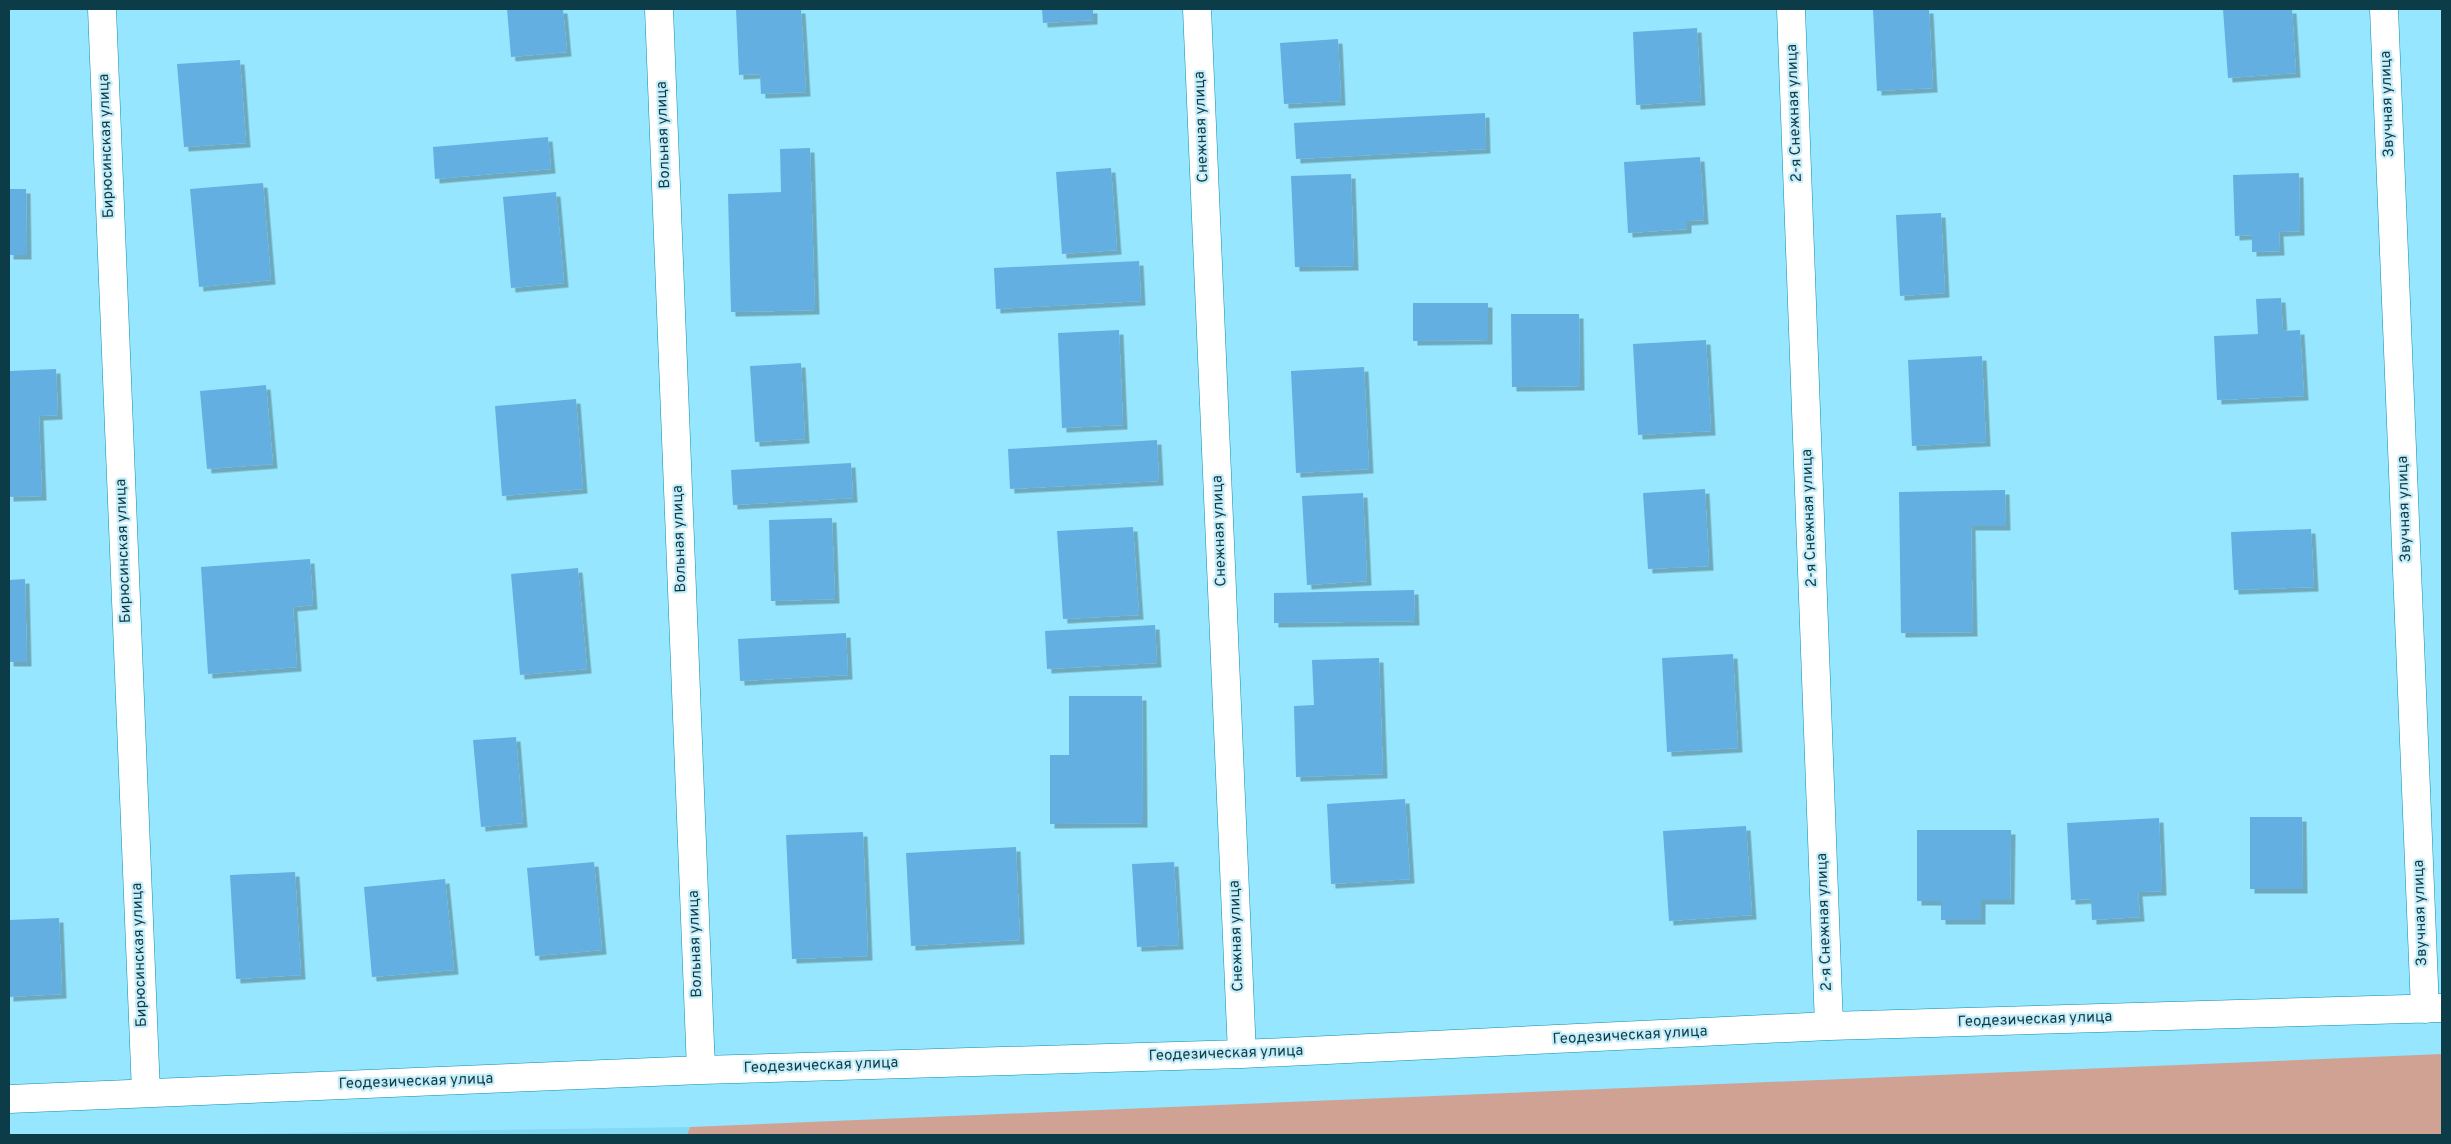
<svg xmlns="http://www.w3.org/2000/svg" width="2451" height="1144" font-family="Overpass,sans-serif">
<defs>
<filter id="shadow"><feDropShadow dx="4.5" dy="4.5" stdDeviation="0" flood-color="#0004"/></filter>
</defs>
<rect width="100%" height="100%" fill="#96e6ff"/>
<path fill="#82d9f4" d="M690,1127L687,1135L240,1134Z"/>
<path fill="#d0a293" d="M2442,1054V1135H687L690,1127Z"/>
<path fill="#63afe2" filter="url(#shadow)" d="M507,9H563L567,52L511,57Z
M736,9H801L806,92L761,94L760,74L739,75Z
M1042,9H1093V20L1043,23Z
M1873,9H1929L1933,88L1877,91Z
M2223,9H2292L2296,73L2228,78Z
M1697,28L1701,101L1636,105L1633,32Z
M1338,39L1341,101L1284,104L1280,43Z
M240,60L246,143L184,147L177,64Z
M1485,113L1486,149L1296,159L1294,123Z
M548,137L551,169L435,179L433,147Z
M810,148L815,310L731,312L728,194L781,192L780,149Z
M1700,157L1704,220L1687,221V229L1628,233L1624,162Z
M1111,168L1117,250L1062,254L1056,172Z
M2299,173L2300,231L2279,232L2280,251L2252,252V235L2235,236L2233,175Z
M1351,174L1354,266L1295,267L1291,176Z
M263,183L271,280L199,287L190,189Z
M9,189H26L27,255H9Z
M556,192L564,283L511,288L503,197Z
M1941,213L1945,293L1900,296L1896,215Z
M1139,261L1141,301L996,309L994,268Z
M2281,298L2283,331L2300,330L2304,396L2217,400L2214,336L2258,334L2256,299Z
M1413,303H1488V340L1413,341Z
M1511,314H1579L1580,386L1512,387Z
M1119,330L1123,425L1062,428L1058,333Z
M1706,340L1711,431L1638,435L1633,344Z
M1982,356L1986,442L1912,446L1908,360Z
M801,363L805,439L755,442L750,366Z
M1364,367L1369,469L1296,473L1291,371Z
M56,369L58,415L39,416L42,496L9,497V371Z
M266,385L273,464L207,469L200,391Z
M576,399L583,489L502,496L495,406Z
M1157,440L1159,481L1010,489L1008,449Z
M851,463L853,498L733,505L731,470Z
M1705,489L1709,566L1648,569L1643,493Z
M2005,490L2006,526H1971L1973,632L1901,633L1899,492Z
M1363,493L1367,581L1307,585L1302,496Z
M832,518L835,599L771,601L769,520Z
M1133,527L1139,615L1063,619L1057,531Z
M2311,529L2314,587L2234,590L2231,532Z
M310,559L313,605L293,607L297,667L208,674L201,567Z
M578,568L587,669L520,675L511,574Z
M25,579L27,662H9V580Z
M1414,590L1415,621L1274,623V593Z
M1155,625L1157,663L1047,669L1045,631Z
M846,633L848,675L740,681L738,639Z
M1733,654L1738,748L1667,752L1662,658Z
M1379,658L1383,774L1296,777L1294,706L1314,705L1312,660Z
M1069,696H1142L1143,823L1050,824V755H1069Z
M516,737L523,823L481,827L473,740Z
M1405,799L1410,879L1331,884L1327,804Z
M2250,817H2302L2303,889H2250Z
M2159,818L2162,891L2138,892L2140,917L2092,920L2091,899L2071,900L2067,823Z
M1746,826L1752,915L1669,921L1663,831Z
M1917,830H2011L2010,900H1981V920H1941V901H1917Z
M863,832L868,956L792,959L786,835Z
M1016,847L1020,940L911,946L906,853Z
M594,862L602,950L535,956L527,868Z
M1174,862L1179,945L1137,947L1132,864Z
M295,872L301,975L236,979L230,875Z
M445,879L454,970L372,977L364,887Z
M59,918L62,994L9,997V920Z"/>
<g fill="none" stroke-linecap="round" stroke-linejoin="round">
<defs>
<path id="minor" d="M102,9L146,1093
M659,9L701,1070
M1197,9L1242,1054
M1791,9L1829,1026
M2384,9L2425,1009
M9,1099L701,1070L1242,1054L1829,1026L2442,1008"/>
</defs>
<use href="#minor" stroke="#0c8eab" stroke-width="29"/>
<use href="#minor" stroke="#fff" stroke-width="28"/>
</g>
<g text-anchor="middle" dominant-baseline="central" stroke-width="4.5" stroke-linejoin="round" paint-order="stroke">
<g font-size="15" fill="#0d3c49" stroke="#c7edf9">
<text transform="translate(2388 104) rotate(-92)">Звучная улица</text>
<text transform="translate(1795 113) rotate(-92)">2-я Снежная улица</text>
<text transform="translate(1202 127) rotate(-92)">Снежная улица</text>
<text transform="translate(664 135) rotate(-92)">Вольная улица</text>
<text transform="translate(107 146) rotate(-92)">Бирюсинская улица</text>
<text transform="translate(2405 509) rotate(-92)">Звучная улица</text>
<text transform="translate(1810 518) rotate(-92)">2-я Снежная улица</text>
<text transform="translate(1220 531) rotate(-92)">Снежная улица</text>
<text transform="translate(680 539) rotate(-92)">Вольная улица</text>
<text transform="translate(124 551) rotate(-92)">Бирюсинская улица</text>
<text transform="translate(2421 913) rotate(-92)">Звучная улица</text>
<text transform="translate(1825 922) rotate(-92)">2-я Снежная улица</text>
<text transform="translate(1237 936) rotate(-92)">Снежная улица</text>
<text transform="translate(696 944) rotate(-92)">Вольная улица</text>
<text transform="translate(140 955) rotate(-92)">Бирюсинская улица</text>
<text transform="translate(2035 1020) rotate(-2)">Геодезическая улица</text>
<text transform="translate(1630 1036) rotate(-3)">Геодезическая улица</text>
<text transform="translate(1226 1054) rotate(-2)">Геодезическая улица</text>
<text transform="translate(821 1066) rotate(-2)">Геодезическая улица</text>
<text transform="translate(416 1082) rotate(-2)">Геодезическая улица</text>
</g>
</g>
<rect width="2451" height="1144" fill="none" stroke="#0d3c49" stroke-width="20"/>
</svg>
